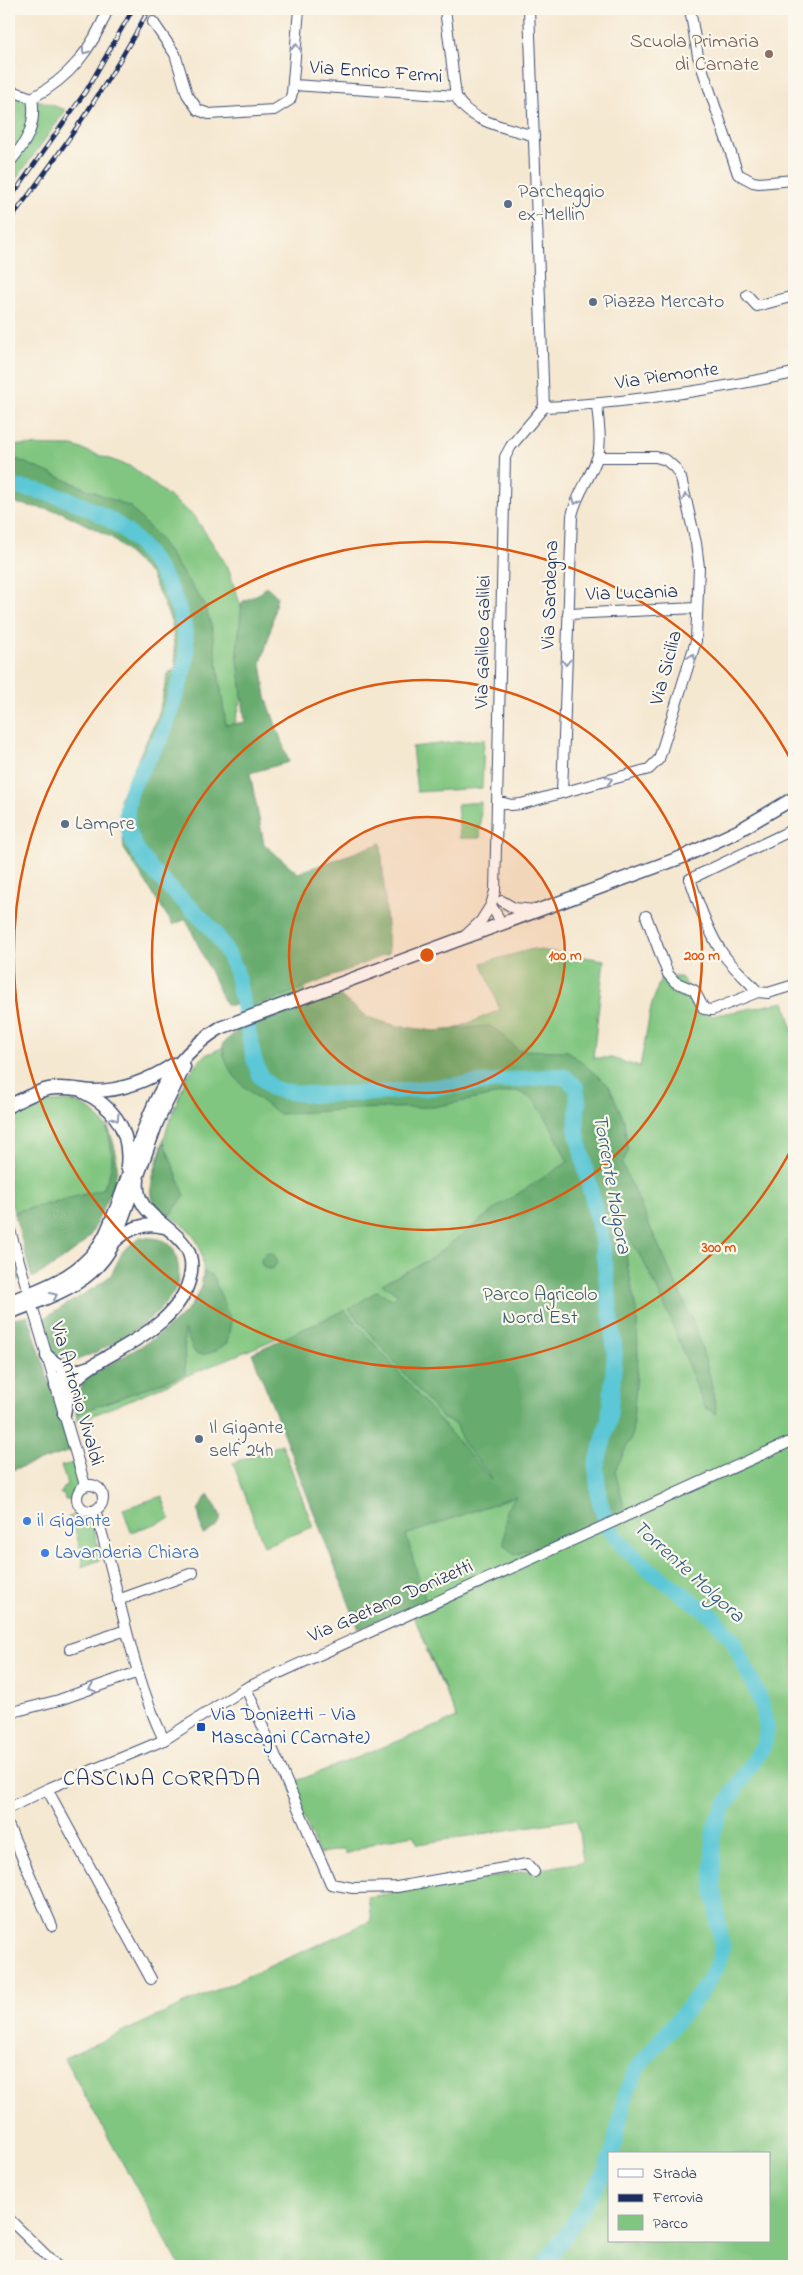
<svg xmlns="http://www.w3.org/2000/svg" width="803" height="2275" font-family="'Indie Flower',sans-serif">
<rect width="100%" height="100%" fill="#fbf7ec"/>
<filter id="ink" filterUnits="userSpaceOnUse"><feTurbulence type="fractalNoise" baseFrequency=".02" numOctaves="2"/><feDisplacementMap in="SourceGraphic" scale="10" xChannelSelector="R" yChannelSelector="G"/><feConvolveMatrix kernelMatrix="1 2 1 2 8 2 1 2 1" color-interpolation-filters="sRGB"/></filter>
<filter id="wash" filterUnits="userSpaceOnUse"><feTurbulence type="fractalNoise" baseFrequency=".0096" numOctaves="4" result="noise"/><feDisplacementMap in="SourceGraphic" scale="20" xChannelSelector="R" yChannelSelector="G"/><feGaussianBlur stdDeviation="1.12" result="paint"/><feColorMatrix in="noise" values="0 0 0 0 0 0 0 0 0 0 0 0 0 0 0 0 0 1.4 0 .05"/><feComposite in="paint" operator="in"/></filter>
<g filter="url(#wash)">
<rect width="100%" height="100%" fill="#f5e8d1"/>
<path fill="#81c680" stroke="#4e7a6f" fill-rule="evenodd" d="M9,90L66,110L9,189Z
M9,445L73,446L132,467L195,517L228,567L243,613L242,697L232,734L310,1010L312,1039L450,1031L500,1010L482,963L533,949L604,960L593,1058H611L640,1067L651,1007L661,977H681L711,1016L785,1002L794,1035V2266H180L64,2058L371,1921L368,1897L583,1862L577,1819L418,1844L413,1835L378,1842L346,1854L344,1849L319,1854L289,1784L457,1718L426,1649L445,1690L409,1605L380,1618L280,1337L77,1422C75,1407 77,1389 88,1378C94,1373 103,1369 111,1364C146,1343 206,1314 203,1267C201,1232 183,1224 156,1207L152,1197V1179L168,1125L187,1076L203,1056L245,1038V1010L208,925L169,582L89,517L9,497ZM609,2154H769V2241H609Z
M484,739L482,788L417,792L412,747Z
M481,802L480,838H460L457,804Z
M50,1102C58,1102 69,1100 77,1103C105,1113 119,1144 111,1173C109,1179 105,1184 102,1190L14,1212L9,1195V1117Z
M282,1444L313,1527L264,1546L233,1463Z
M74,1463L80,1484L71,1499L65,1500L64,1494H60L67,1484L61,1466Z
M162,1496L170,1519L131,1532L123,1509Z
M76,1515L91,1520L101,1557L100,1560L82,1567L83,1560L74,1526H70L68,1517Z"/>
<path fill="#68ab6e" stroke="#426d66" d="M9,456L130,507L158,537L204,604L212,628L226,725L245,722L237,651L242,602L262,592L266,586L277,596L270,633L261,663L266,697L289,762L250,773L264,844L298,873L381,843L389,953L281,997L250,1006L226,1005L186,919L173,925L124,849L120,798L158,716L168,673L176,669L172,623L151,575L111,537L61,512L9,502Z
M339,995L367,1017L398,1026L434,1031L490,1026L502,1034L518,1050L568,1051L609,1086L624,1120L628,1151L622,1164L696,1329L710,1377L717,1414L705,1408C681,1350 661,1282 624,1231L627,1263L637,1314L638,1358L632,1436L615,1471L626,1514L515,1555L504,1545L506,1510L516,1496L406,1535L426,1602L359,1629L252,1353L345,1310L491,1480L490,1476L462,1442L457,1425L442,1418L349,1309L377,1291L392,1299L398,1294L382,1284L432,1258L497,1207L568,1162L550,1124L533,1099L517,1091L433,1107L354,1109L279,1114C257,1097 221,1076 223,1043L237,1031L273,1019L313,1002Z
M107,1125C123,1163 119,1176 101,1213C97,1221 94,1231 89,1237C74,1254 52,1267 32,1278L14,1212L102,1190C117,1164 112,1153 107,1125Z
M164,1142L185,1196L169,1216L154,1204L151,1188Z
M140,1237C160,1239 172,1237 177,1260C179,1268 180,1280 176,1287C161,1320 105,1351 71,1362L53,1354L43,1319L97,1286L111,1275L123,1251Z
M9,1241L21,1279L9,1282Z
M261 1261a8 8 0 1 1 16 0a8 8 0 1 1-16 0Z
M204,1271L213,1276L231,1321L227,1343C217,1350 208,1357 195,1353L184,1330L185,1374L76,1414C78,1401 78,1388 88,1378C94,1372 106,1367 114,1362C148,1342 203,1315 204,1271Z
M28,1315L71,1451L9,1471V1320Z
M208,1494C222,1517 229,1520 203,1535L198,1510Z"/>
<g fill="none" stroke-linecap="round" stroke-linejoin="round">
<path stroke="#5cc7d6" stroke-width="16" d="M9,487C53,489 114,513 143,548C168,578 189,618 186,658C185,670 179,683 176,694C171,710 167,727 159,741C144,767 121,793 128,827C135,864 182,897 206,923C219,935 229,955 236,971L254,1059L260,1076L272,1088L282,1091L312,1095L374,1093L555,1076L565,1077L576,1087L578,1101L576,1129L602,1239L615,1353L609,1420L596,1467L599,1498L607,1525L624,1547L647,1568L711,1615L733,1640L761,1701L767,1729L764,1745L724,1807L717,1820L713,1837V1885L722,1948L718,1964L701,1992L638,2067L626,2093L612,2154
M542,2266L567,2233L605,2172L609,2161"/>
</g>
</g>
<g filter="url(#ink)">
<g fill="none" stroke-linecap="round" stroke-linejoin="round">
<path stroke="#c9c3ba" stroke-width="10" stroke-dasharray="10 5" stroke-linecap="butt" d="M144,9L153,22"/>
<defs>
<path id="minor" d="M445,9L456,96C467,122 509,128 534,136
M529,9L544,407
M690,9L698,56L738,174L753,182L759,183L794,180
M153,22L175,54L187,94L198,110L209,114L274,110L290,100L292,93L299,9
M294,85L456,96
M9,90L32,98
M32,98C70,78 92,49 108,9
M9,163C26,143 37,126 32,98
M747,295L757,306L794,296
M544,407C628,403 711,390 794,373
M568,614L697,608
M562,793L572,516C576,494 592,476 598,455C602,440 598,420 597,404
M497,801L511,805L521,804L649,769L659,759L696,641L699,567L696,543L681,478L675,468L666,460L656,457H598
M502,901L514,908L535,910
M646,916L668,974L675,982L694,990L704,1009L712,1010L758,992L768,993L794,985
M502,924L491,905L495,891L505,457L511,446L544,407
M465,936L481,921L491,905
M758,992C747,979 733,968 723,954C709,934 698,903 690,879L794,829
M9,1227L26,1285
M34,1312L85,1485
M77 1498a13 13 0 1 1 26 0a13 13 0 1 1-26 0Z
M95,1510C119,1586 129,1667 164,1740
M118,1600L193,1573
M70,1649L126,1630
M246,1688L331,1884L353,1888L397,1887L527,1864L534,1872
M9,1713L59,1700L138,1672
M47,1789L151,1979
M9,1808L47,1789L164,1740L246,1688L794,1440
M9,1827L52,1926
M9,2219L57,2266"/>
<path id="major" d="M83,1092C115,1107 131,1131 127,1167
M9,1106C21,1100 34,1092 48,1089C63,1086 79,1090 94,1091C123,1091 151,1079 174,1064
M114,1242C129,1228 144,1222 164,1227
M9,1302C37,1290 67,1281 89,1258C104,1243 111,1222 119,1201C145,1133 153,1069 220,1028L685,856L738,831L794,798
M9,1313C49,1297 94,1285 114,1242L157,1122L184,1067
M47,1356C60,1368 71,1375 89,1367
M73,1384L56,1386L61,1377L74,1371
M64,1414C66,1405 67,1394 72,1385C80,1372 94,1365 107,1357C139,1338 181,1317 190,1277C202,1227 132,1226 138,1180"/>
</defs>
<use href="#minor" stroke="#3c4b6f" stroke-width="12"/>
<use href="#major" stroke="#3c4b6f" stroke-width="15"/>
<use href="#minor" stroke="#fff" stroke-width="10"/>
<use href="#major" stroke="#fff" stroke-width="12"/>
<defs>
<path id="rail" d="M9,200L86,91L133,9
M9,221C60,154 109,84 149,9"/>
</defs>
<use href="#rail" stroke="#1b2f5e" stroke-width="4.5"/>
<use href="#rail" stroke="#fbf7ec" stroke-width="2.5" stroke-dasharray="8" stroke-linecap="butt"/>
</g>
<defs><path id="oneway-chevron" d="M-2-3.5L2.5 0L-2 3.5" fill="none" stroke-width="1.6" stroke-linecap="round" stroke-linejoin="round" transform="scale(1.25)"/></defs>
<g stroke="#8d97ae">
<use href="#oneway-chevron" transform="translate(296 47) rotate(-87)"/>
<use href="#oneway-chevron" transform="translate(85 51) rotate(125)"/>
<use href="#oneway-chevron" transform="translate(686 497) rotate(-103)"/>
<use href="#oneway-chevron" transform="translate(576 501) rotate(112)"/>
<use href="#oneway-chevron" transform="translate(692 657) rotate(-72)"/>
<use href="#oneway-chevron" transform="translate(566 662) rotate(92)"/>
<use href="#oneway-chevron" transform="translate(609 780) rotate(-15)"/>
<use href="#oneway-chevron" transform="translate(116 1118) rotate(59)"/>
<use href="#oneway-chevron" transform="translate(54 1296) rotate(-25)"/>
<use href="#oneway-chevron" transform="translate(92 1688) rotate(162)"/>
</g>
</g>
<circle cx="427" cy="955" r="138" fill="#de5710" fill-opacity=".12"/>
<g fill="none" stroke="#de5710" stroke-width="2.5">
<circle cx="427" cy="955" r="138"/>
<circle cx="427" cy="955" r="275"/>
<path d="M793 1146A413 413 0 1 1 793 764"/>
</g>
<circle fill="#8d6e63" stroke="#fbf7ec" stroke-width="2" cx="769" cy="54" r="5"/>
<g fill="#5c6f8a" stroke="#fbf7ec" stroke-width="2">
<circle cx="508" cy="204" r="5"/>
<circle cx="593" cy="302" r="5"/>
<circle cx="65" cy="824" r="5"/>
<circle cx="199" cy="1439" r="5"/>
</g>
<g fill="#3f7fe0" stroke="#fbf7ec" stroke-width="2">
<circle cx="27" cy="1521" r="5"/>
<circle cx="45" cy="1553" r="5"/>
</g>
<rect fill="#1a4fb4" stroke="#fbf7ec" stroke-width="2" x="196" y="1722" width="10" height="10" rx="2.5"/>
<g text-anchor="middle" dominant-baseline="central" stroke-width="4.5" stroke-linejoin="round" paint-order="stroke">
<g font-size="20" fill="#785e54" stroke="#fbf7ec" text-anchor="end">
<text x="759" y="42">Scuola Primaria<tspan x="759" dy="23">di Carnate</tspan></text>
</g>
<g font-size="20" fill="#1b2f5e" stroke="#fbf7ec">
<text transform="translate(376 73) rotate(4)">Via Enrico Fermi</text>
<text transform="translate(667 377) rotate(-8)">Via Piemonte</text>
<text transform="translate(632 594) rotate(-2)">Via Lucania</text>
<text transform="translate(551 595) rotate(-88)">Via Sardegna</text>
<text transform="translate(484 642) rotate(-89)">Via Galileo Galilei</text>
<text transform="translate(667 668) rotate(-75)">Via Sicilia</text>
<text transform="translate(76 1394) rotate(74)">Via Antonio Vivaldi</text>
<text transform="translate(391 1602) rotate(-24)">Via Gaetano Donizetti</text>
</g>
<g font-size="20" fill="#4e5e75" stroke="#fbf7ec" text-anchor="start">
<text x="518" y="192">Parcheggio<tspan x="518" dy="23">ex-Mellin</tspan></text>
<text x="603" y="302">Piazza Mercato</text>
<text x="75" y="824">Lampre</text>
<text x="209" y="1428">Il Gigante<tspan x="209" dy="23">self 24h</tspan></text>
</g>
<g font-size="20" fill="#3a5c68" stroke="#fbf7ec">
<text x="540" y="1295">Parco Agricolo<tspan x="540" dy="23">Nord Est</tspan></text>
</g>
<g font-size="20" fill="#366cbe" stroke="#fbf7ec" text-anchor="start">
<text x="37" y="1521">il Gigante</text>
<text x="55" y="1553">Lavanderia Chiara</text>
</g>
<g font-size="20" fill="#164399" stroke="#fbf7ec" text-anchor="start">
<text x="211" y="1715">Via Donizetti - Via<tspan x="211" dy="23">Mascagni (Carnate)</tspan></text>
</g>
<g font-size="21" font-style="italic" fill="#2e5d82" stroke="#fbf7ec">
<text transform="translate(611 1184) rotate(80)">Torrente Molgora</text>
<text transform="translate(688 1572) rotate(42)">Torrente Molgora</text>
</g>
<g font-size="22" letter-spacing="1" fill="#1b2f5e" stroke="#fbf7ec">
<text x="162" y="1780">CASCINA CORRADA</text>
</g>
</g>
<circle cx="427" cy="955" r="8" fill="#de5710" stroke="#fbf7ec" stroke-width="2.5"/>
<g font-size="15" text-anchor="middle" font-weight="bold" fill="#de5710" stroke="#fbf7ec" stroke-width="4.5" stroke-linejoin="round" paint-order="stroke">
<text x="565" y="960">100 m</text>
<text x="702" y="960">200 m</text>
<text x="719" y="1252">300 m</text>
</g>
<rect width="803" height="2275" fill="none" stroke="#fbf7ec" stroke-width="30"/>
<rect x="608" y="2152" width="162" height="90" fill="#fbf7ec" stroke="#a1a7b3"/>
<rect x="618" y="2169" width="25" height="8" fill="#ffffff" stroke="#a1a7b3"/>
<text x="653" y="2178" font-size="15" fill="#1b2f5e">Strada</text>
<rect x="618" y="2194" width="25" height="8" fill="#1b2f5e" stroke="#a1a7b3"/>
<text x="653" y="2202" font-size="15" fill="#1b2f5e">Ferrovia</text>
<rect x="618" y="2215" width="25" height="15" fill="#81c680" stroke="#a1a7b3"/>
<text x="653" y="2228" font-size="15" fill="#1b2f5e">Parco</text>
</svg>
